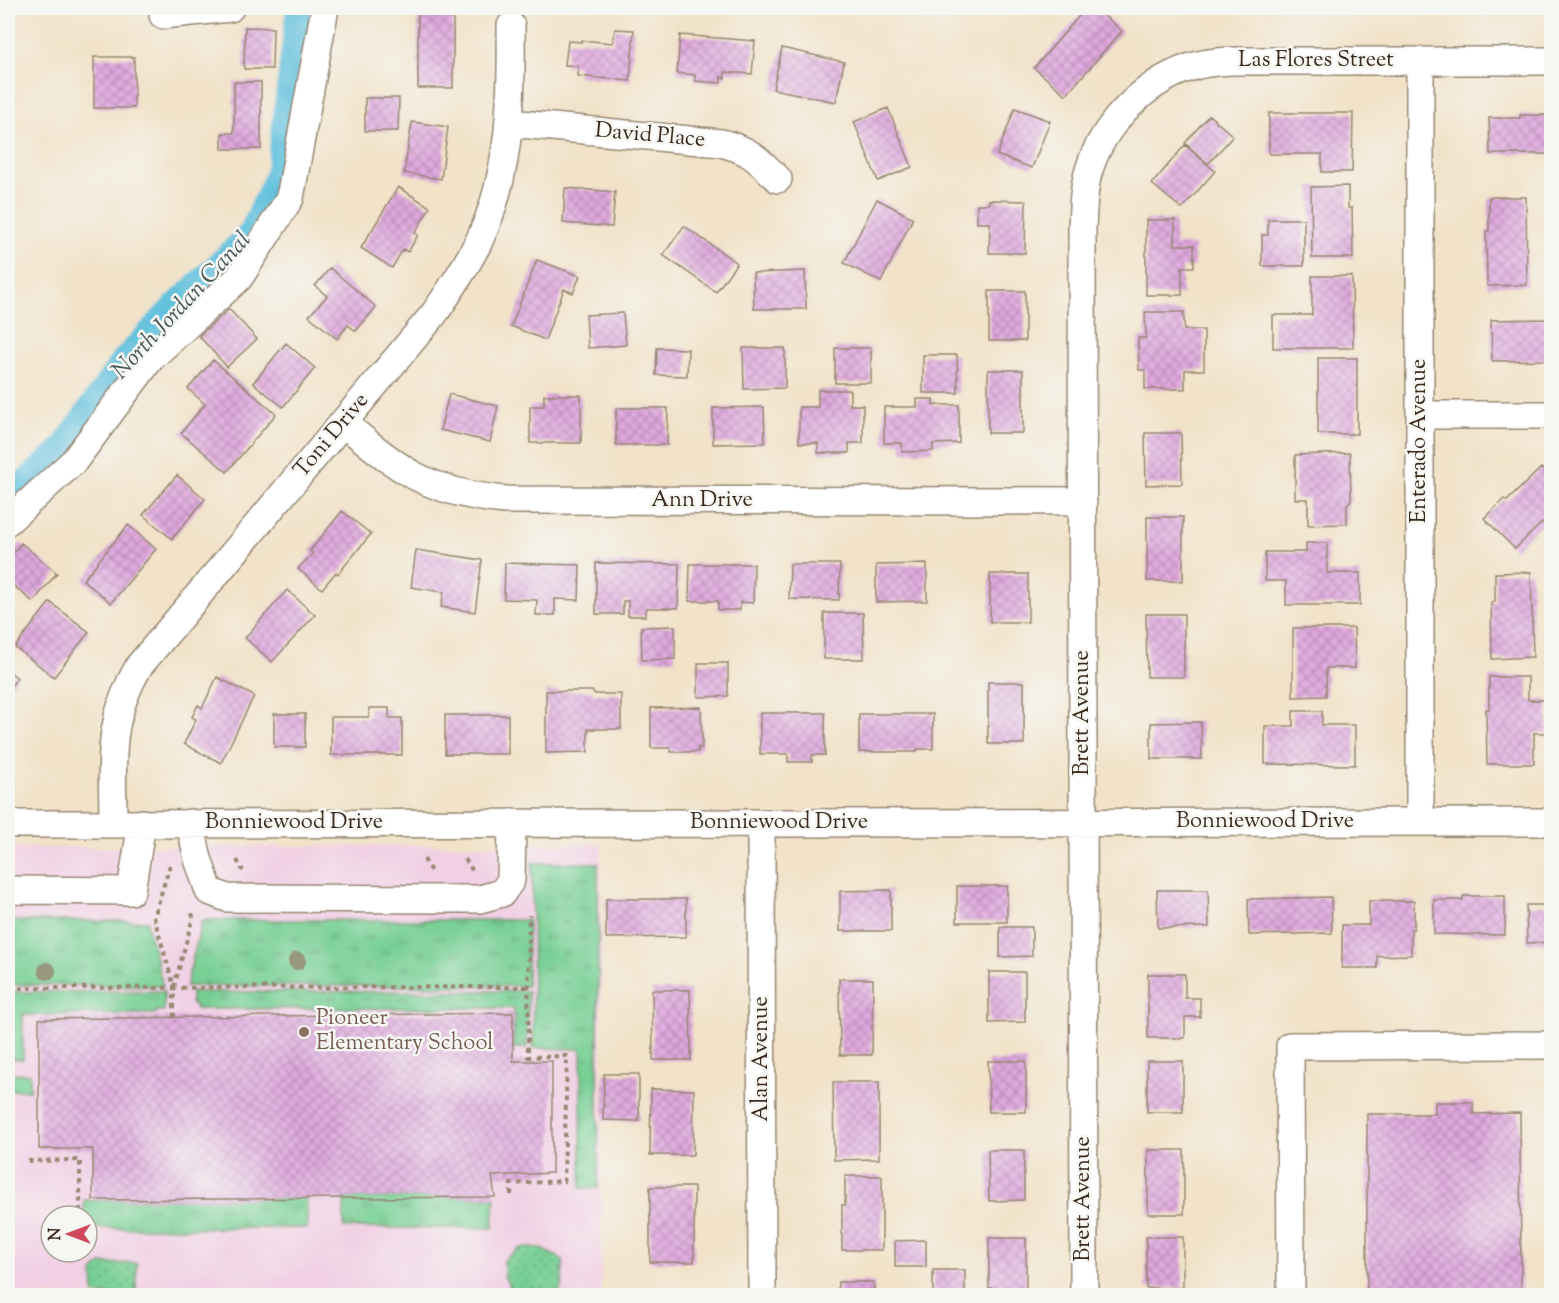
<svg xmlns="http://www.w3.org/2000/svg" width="1559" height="1303" font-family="'Sorts Mill Goudy',serif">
<defs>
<pattern id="grass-tufts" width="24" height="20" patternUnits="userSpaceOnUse" patternTransform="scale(1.5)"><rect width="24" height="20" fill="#77cf94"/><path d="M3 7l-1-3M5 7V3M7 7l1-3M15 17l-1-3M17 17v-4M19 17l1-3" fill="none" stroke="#63a878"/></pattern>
<pattern id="park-dots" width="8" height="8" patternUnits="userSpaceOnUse" patternTransform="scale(1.5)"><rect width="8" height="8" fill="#77cf94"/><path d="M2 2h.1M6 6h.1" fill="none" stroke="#63a878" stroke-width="1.8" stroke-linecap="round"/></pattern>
<pattern id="building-cross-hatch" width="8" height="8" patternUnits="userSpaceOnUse" patternTransform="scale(1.5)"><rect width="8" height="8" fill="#e0a9df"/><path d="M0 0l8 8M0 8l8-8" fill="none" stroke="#b78ab4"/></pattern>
</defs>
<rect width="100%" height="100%" fill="#f6f6f2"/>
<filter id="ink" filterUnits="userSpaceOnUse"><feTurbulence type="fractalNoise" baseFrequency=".0167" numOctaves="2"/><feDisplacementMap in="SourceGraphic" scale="12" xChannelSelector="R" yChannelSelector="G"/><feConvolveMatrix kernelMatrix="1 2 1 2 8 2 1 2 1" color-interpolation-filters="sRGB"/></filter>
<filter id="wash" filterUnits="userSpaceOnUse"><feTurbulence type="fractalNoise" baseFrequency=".008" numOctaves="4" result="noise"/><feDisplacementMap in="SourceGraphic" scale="24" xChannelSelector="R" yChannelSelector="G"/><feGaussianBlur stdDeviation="1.35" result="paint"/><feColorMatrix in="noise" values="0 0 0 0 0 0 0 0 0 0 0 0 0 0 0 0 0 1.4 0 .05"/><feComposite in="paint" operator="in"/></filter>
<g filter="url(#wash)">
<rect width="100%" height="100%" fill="#f1e2c8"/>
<path fill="#f1d0e4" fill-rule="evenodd" d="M601,844V1295L8,1296V848ZM51,1216H87V1252H51Z"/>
<path fill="url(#grass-tufts)" stroke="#597c59" stroke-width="1.5" d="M532,863H598V1188H581V1049L533,1048Z
M202,920H528L527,986H186Z
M9,921H148L147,924L163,986L10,985Z
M164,991V1011H156V1014L23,1015V1059H10V992Z
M528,991L527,1048H514V1008L196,1009V1006L191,1003V992Z
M8,1073L30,1074V1090H8Z
M495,1197L493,1228H344V1198Z
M306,1198L307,1228H87V1216H84V1200Z"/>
<path fill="url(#park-dots)" stroke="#597c59" stroke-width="1.5" d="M520,1248H540L563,1260L562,1288L555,1295L514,1294L504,1276V1260Z
M137,1263L136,1295H94L93,1272L101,1264Z"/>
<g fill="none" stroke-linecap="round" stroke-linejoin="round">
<path stroke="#5fbfdd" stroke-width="28" d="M8,500L64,449L124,362L169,314L253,233L280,172L300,8"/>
</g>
<g id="blocks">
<path fill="url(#building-cross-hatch)" d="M1086,8H1095L1122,31L1066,95L1034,68Z
M418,13H453V88H418Z
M245,27L273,28L272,69H244Z
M615,29L634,30L630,81L578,76V66L565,65L568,41L581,42V40L613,43Z
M680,35L755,41L752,74L725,72V78L721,77V83L695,81V75L677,73Z
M782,48L844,62L836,102L773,89Z
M94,57H134V108H94Z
M234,82H261V149H222V133H234Z
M365,98H399L398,131H365Z
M888,108L912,167L878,181L854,122Z
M1015,108L1050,121L1032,168L997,155Z
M1269,113H1353L1352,172H1322V154H1269Z
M1209,115L1233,136L1208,164L1185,143Z
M1520,115H1552V154H1490L1489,118H1520Z
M412,122L448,127L441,179L404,173Z
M1185,145L1215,171L1182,209L1152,184Z
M1348,186V208H1352L1353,258H1312L1311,187Z
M398,187L430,207L415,233L418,235L408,252L403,249L392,268L361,248Z
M565,188L615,192L612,227L563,223Z
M1489,197H1526L1527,285L1487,286L1486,231H1489Z
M877,199L913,218L881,282L844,263Z
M989,200L1026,201L1025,253H989L990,223H977V204H989Z
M1268,219H1304V266H1262V235H1268Z
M1146,220H1175V245H1194V267H1182V295H1146Z
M684,226L737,263L716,292L663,255Z
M537,260L580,276L573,293L564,289L545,340L511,326Z
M330,268L376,307L356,331L348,325L337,339L309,316L327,296L315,286Z
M805,271L806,309H754L753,273Z
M1312,276H1352L1353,348H1273V315H1312Z
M989,291H1025V341H989Z
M229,309L257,339L227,367L199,336Z
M1145,312H1184V330H1204V370H1185V389H1145V370H1139L1138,338H1146Z
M623,313L626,345L588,348L586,315Z
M1552,319V360L1492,361L1491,320Z
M286,343L315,368L283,407L253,383Z
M657,348L688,349L687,376L656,375Z
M743,348H785V388L744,389Z
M835,348H871V383H835Z
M923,355H957L958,393H923Z
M1318,358H1357V434H1318Z
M213,360L276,414L227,472L181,433L205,404L188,389Z
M988,370H1023V433H988Z
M818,390H850V405H863V443H849V453H818V443H799V407H818Z
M449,394L498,406L490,442L440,430Z
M544,395H581V443H530V406H544Z
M917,399H933V405H959V443L933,444V451L902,452V443H884V407H917Z
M764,407L765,443L713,444V408Z
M616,408H668L667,445H616Z
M1145,433H1181L1182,484L1146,485Z
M1350,453L1351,501L1347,504V524L1308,525V499H1295V455Z
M1541,468L1552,479V513L1515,549L1484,518L1504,499L1507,501Z
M177,475L205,499L172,539L143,515Z
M342,511L371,534L338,574L336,572L322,589L298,569L313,553L310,551Z
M1147,517H1183V581H1147Z
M128,525L156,549L111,603L83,580Z
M21,543L57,573L33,602L8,581V559Z
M1306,543H1327V573H1360V605H1286V581H1265V552H1306Z
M416,550L482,560L475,612L441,607L444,592L411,587Z
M505,563L580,565L579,600L555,599V615H536L537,600L504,599Z
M596,563L679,564L678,608H646V616H628V601H623V614H596Z
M690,564H754L753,603L740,602V610H718V601H689Z
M790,564H840L839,600L789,599Z
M927,564V601L876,602V565Z
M1531,572L1533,657L1492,659L1491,602H1495V573Z
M990,574H1028V622H990Z
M287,590L315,615L272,662L245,638Z
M50,602L89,632L54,677L15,647Z
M824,613H863L864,659H824Z
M1146,614H1184V677H1147Z
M675,626V659L642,660L641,627Z
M1293,628H1354L1355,668H1326V696L1293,697Z
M698,663H728V696L698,697Z
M8,670L17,678L8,690Z
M217,677L254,696L221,763L184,744L196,719L192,717L198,705L202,708Z
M1489,677H1528V700H1548V733H1534V764H1487L1486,709H1489Z
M988,682H1024V744H988Z
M546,691H592L595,694H621V729H588V752L546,753Z
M701,707L702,748H698V752H671V748H651V708Z
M369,708H389V718H402V755H331V717H369Z
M1293,711H1322V725H1355V765L1265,764V726H1293Z
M760,713H825V755H812V762H788V754H760Z
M274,714H305V747H274Z
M859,714H933V749H917V752H859Z
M445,715H508V754H445Z
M1201,722L1202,759H1151V723Z
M957,886H1007V922H957Z
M891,890V931H840V891Z
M1157,890H1208L1209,927L1158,928Z
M1463,896H1505V935L1434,934V900H1463Z
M1331,897L1332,933L1249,935L1248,899Z
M606,899H686V937L606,938Z
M1369,901H1414V929H1411V955L1377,956V968H1342V925H1369Z
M1548,901H1552V942L1527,943L1526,905H1548Z
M1000,927H1032V956L1000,957Z
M989,972H1025V1022L989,1023Z
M1148,974H1185V998H1200V1017H1185V1038H1148Z
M839,979H873L872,1055H840Z
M652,990H690L691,1060H653Z
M513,1013V1061H552V1173L492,1176L495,1197L93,1200V1149H39V1019Z
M988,1061H1026V1112H989Z
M1147,1061H1183V1112H1147Z
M604,1074H639V1121L603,1120Z
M833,1082H879V1159L834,1160Z
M651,1089L694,1090L693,1155H650Z
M1435,1102H1473V1114L1520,1113L1521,1289H1534V1296H1352V1291H1367V1114H1435Z
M988,1150H1024V1200L989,1201Z
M1148,1150H1184V1214H1148Z
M845,1176H882V1250H842V1205H845Z
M650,1187H694V1262H650Z
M1146,1237H1183V1288H1146Z
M989,1238H1026V1288H989Z
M926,1240V1267H895V1241Z
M933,1270H965V1296H933Z
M838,1282H874V1296H838Z"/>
</g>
</g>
<g filter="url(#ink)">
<use href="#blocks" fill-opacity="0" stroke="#968673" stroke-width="1.5"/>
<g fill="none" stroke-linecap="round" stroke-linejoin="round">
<defs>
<path id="minor" d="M163,15L230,8
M510,123L721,143C748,149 758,159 778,179
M1420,415H1552
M343,423C366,441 389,462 415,476C444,491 473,497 505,500L1083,501
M8,521L74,461L151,358L239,278L290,198L325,8
M1420,822V61
M190,823L198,859L209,891L227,898L446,899H480L502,893L511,880L512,823
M761,823L762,1296
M8,824L1552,822
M113,824C113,760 106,723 139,666L434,314C450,291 465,268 478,243C511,176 512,99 511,26
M8,892L13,890L131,891L142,823
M1084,1296L1082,229C1083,209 1083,189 1089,170C1104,121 1149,78 1198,65C1211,62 1225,61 1239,61H1552
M1291,1296L1290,1046L1552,1045"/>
</defs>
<use href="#minor" stroke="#968673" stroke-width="30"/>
<path stroke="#968673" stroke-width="4" stroke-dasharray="4.5 4.5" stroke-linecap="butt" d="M424,859L431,872
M465,859L474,873
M237,860L243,871
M170,865L154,917L174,987V1017
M174,987L193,917L192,913
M10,988L529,987
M28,1161L80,1160V1216
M511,1195V1184L564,1181L567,1056L528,1057L529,915"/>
<use href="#minor" stroke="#fff" stroke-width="27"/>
</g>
<g fill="#97987e">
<circle cx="297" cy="961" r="9"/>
<circle cx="47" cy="971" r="9"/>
</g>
</g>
<circle fill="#8d6e63" stroke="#f6f6f2" stroke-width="2" cx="304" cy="1032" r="6"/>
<g text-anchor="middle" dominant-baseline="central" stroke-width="5" stroke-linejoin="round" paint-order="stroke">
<g font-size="22" fill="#3b2a1e" stroke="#f6f6f2">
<text x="1316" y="61">Las Flores Street</text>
<text transform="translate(650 136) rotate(5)">David Place</text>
<text transform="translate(332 436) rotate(-50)">Toni Drive</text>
<text transform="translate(1420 441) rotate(-90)">Enterado Avenue</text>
<text x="702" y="501">Ann Drive</text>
<text transform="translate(1083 713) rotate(-90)">Brett Avenue</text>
<text x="1265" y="822">Bonniewood Drive</text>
<text x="294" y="823">Bonniewood Drive</text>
<text x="779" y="823">Bonniewood Drive</text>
<text transform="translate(762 1059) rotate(-90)">Alan Avenue</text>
<text transform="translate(1084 1199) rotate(-90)">Brett Avenue</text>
</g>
<g font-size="22" fill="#785e54" stroke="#f6f6f2" text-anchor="start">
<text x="316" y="1019">Pioneer<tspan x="316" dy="25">Elementary School</tspan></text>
</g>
<g font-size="24" font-style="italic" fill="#465757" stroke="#f6f6f2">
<text transform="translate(182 306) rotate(-47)">North Jordan Canal</text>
</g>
</g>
<rect width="1559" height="1303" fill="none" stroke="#f6f6f2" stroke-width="30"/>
<g transform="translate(69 1234) rotate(270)"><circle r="28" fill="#f6f6f2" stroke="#aba49d" stroke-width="1.5"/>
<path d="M0-4.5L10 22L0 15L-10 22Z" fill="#d1495b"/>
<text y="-9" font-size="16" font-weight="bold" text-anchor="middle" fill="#3b2a1e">N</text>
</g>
</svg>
